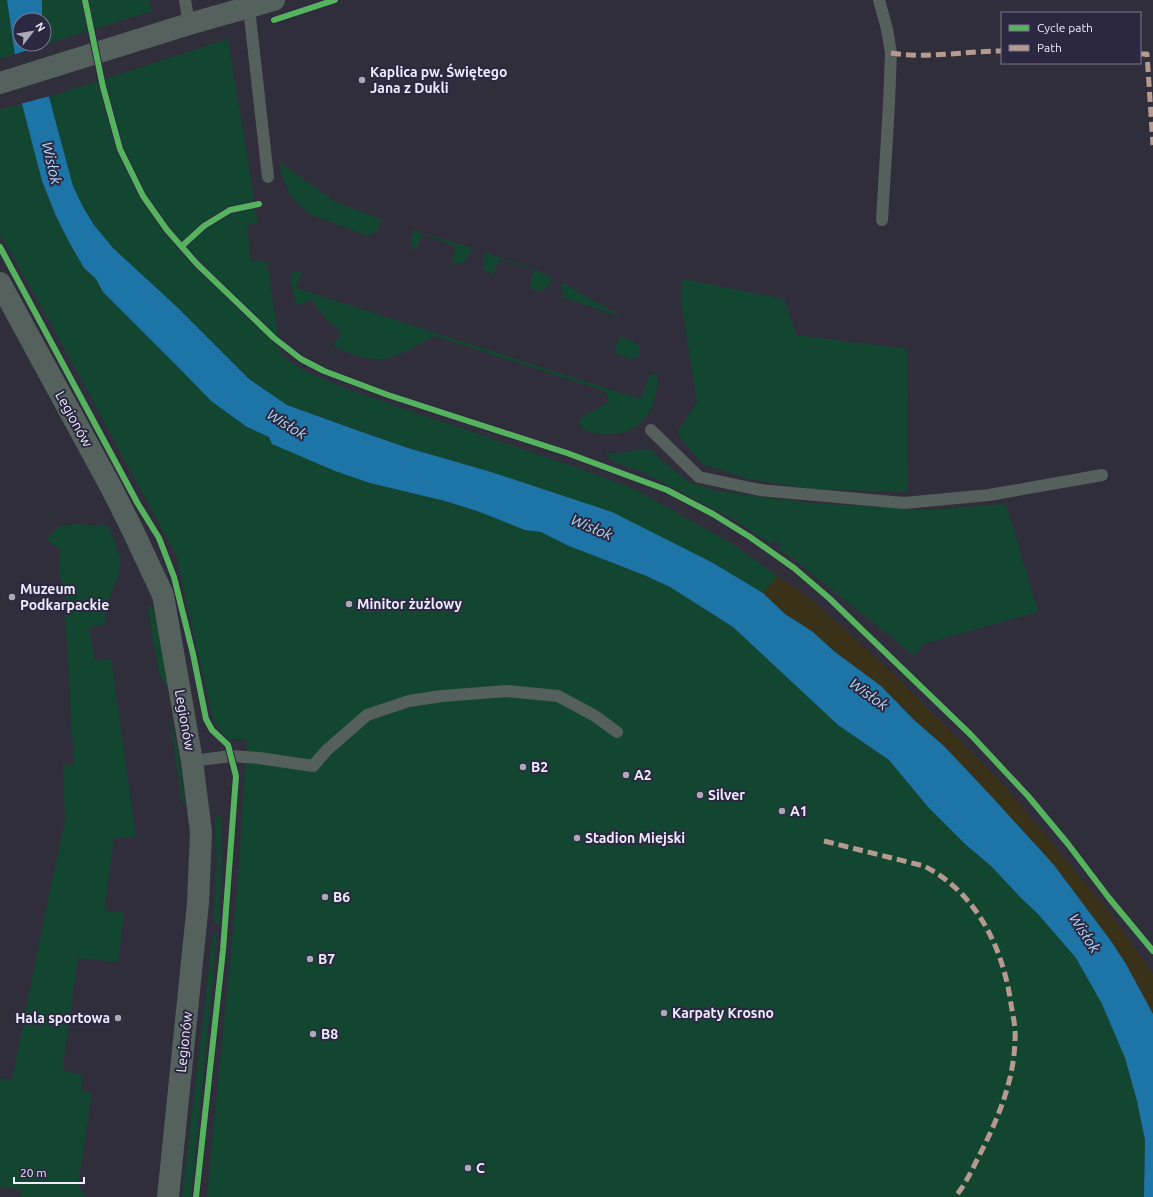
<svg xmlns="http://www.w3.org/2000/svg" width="1153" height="1197" font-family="Ubuntu,sans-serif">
<rect width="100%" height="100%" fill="#302e3b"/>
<path fill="#134631" d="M0,0H7L15,54L0,59Z
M42,0H149L152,11L43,45L44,20H42Z
M228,39L258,223L247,225L251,262L267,261L281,356L307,372L349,390L581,469L634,489L731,543L778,576L763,593L713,563L533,487L488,471L408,448L287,405L249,379L176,306L113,248L94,225L83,207L73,186L49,97Z
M22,104L42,181L56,216L69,242L84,268L96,279L103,292L181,370L211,401L247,427L370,483L445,501L477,511L525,530L541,532L569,546L644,575L670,587L733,627L838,725L889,760L928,807L965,844L991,866L1038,914L1076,958L1102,1004L1125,1058L1137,1101L1145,1140L1144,1197H207L238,878L247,739H228L214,723L176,555L54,329L0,234V109Z
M279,162L295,173L334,201L382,220L377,231L368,236L309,214L299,205L290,195L283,178Z
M413,230L472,248L468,257L463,263H454L452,259L456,246L422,234L417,248L414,250L410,243Z
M484,252L535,269L552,278C550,286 547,288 540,291L534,290L530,286L534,270L499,259L493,275L484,269L483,259Z
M296,271L301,272L296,288L640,399L649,378L651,375L656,374C659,379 657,386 656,392C652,423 626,439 596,433C586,431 580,431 579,419L609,402L605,391L435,336C422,342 401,355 389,358C370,362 351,354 334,347V344L342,332C329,323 320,313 312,299L299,305L296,303L290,277L293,272Z
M682,279L784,299L796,335L907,349L908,492L812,489L749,479L702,464L677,433L697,402L682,309Z
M564,283L581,294L620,315H616L564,298L561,285Z
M620,336C630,340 646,344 638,357L632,359L614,353Z
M639,449L652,450L660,459L689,482L717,491L811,503L926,510L1006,504L1038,612L923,644L915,656L794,559L779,549L781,545L774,541L771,544L733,519L642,472L612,461L605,452L618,454Z
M76,524L108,526C112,537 119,549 120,560C121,583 103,599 105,624L89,627L95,661L111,659L136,837L114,838L104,910L124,913L118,962L78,958L64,1057V1071L83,1075L81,1091L92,1093L78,1185L86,1197H20L22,1190L0,1187V1079L12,1080L46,909L65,821L63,764L74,766L65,610L67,591L59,575L60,549L46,539L60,526Z
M150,606L152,607L158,630L168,685L167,686L159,674L158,668L148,610V607Z
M171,720L179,757L185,802L183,804L181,798L170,721Z
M215,816H219L221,817L222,849L219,923H215L213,920L217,864Z
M214,932L217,934L216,949L191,1197H182L213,934Z"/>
<path fill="#3a3218" d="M778,576L811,599L893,673L1004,785L1110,913L1153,974V1014L1126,964L1111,941L1054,865L993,798L945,747L914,720L813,632L785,614L763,593Z"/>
<path fill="#1c75a6" d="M7,0H42V20H20V44H43L49,97L73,186L83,207L94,225L113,248L176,306L249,379L287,405L359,431L408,448L488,471L612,512L713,563L763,593L785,614L813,632L835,652L881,686L914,720L945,747L993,798L1054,865L1111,941L1126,964L1153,1014V1197H1144L1145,1140L1137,1101L1125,1058L1102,1004L1076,958L1038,914L1020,897L991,866L965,844L928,807L889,760L838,725L733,627L670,587L644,575L569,546L541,532L525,530L477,511L445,501L370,483L335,471L272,444L269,437L247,427L211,401L181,370L103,292L96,279L84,268L69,242L56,216L42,181L22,104Z"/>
<path fill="#302e3b" d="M45,44L50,96L20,104L13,55Z"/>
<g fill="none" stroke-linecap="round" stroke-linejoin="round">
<path stroke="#555f5c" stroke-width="12" d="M185,0L189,24
M879,0L887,29L891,53L889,104L882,220
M249,8L268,177
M651,430L699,477L760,490L904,503L989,495L1102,475
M192,761L231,756L259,758L313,766L327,750L367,715L409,701L442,696L507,691L558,696L595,716L617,732"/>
<path stroke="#54615d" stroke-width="22" d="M0,83L189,24L274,0
M0,283L112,489L133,531L163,595L192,761L201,832L198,903L168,1197"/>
<path stroke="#b69a8f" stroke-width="5" stroke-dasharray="10 5" stroke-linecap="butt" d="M891,53C928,59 965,51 1002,51
M1140,54H1147L1153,145
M824,841L924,866C977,893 1003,948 1011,1004C1013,1016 1016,1028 1015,1040C1014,1082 997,1121 978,1158C971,1172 965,1185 955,1197"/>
<defs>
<path id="cycleway" d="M85,0L103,87L120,149L143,196L167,230L197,264L274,338L301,359L324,371L388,395L567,453L667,490L713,514L750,537L794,568L829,598L971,735L1028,796L1068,844L1109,898L1153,951
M274,20L335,0
M182,246L204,226L230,210L259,204
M0,247L138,504L159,538L174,577L193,654L206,719L212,730L228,745L236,776L223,950L196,1197"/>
</defs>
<use href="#cycleway" stroke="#2c2841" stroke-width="8"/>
<use href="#cycleway" stroke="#56b35d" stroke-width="6"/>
</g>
<g fill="#aba9b8" stroke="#2c2841" stroke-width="1.5">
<circle cx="362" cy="80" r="4"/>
<circle cx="12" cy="597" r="4"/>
<circle cx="349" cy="604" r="4"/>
<circle cx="523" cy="767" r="4"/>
<circle cx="626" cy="775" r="4"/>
<circle cx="700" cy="795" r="4"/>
<circle cx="782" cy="811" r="4"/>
<circle cx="577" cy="838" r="4"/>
<circle cx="325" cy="897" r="4"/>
<circle cx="310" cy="959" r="4"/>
<circle cx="664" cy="1013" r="4"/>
<circle cx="118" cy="1018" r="4"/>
<circle cx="313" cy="1034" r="4"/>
<circle cx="468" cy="1168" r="4"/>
</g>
<g text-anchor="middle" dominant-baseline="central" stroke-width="4" stroke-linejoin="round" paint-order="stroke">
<g font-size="14" font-weight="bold" fill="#edebfc" stroke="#2c2841" text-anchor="start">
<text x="370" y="72">Kaplica pw. Świętego<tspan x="370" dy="16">Jana z Dukli</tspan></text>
<text x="20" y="589">Muzeum<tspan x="20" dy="16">Podkarpackie</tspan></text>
<text x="357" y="604">Minitor żużlowy</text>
<text x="531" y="767">B2</text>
<text x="634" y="775">A2</text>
<text x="708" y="795">Silver</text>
<text x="790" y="811">A1</text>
<text x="585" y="838">Stadion Miejski</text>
<text x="333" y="897">B6</text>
<text x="318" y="959">B7</text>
<text x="672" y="1013">Karpaty Krosno</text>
<text x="110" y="1018" text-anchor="end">Hala sportowa</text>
<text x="321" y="1034">B8</text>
<text x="476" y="1168">C</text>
</g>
<g font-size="14" fill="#edebfc" stroke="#2c2841">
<text transform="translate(74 419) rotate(61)">Legionów</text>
<text transform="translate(185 720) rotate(80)">Legionów</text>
<text transform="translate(184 1042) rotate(-84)">Legionów</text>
</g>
<g font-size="15" font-style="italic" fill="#b2dbf8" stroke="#2c2841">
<text transform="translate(52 163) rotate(77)">Wisłok</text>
<text transform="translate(287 424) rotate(32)">Wisłok</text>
<text transform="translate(592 527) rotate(23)">Wisłok</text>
<text transform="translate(869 694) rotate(36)">Wisłok</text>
<text transform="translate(1085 933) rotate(57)">Wisłok</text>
</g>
</g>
<rect x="1001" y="12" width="140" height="52" fill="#2c2841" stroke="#79768c"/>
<rect x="1009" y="25" width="20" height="6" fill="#56b35d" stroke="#79768c"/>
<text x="1037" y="32" font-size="12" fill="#edebfc">Cycle path</text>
<rect x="1009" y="45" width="20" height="6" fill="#b69a8f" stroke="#79768c"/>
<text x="1037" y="52" font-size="12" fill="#edebfc">Path</text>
<g transform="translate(32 32) rotate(59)"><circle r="19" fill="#2c2841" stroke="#79768c"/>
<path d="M0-3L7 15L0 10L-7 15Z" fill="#aba9b8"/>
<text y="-6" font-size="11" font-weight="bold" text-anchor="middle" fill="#edebfc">N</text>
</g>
<path d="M14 1177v6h70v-6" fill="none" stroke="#edebfc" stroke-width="2"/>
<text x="20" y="1177" font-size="12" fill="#edebfc" stroke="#2c2841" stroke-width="3" paint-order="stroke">20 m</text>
</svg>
